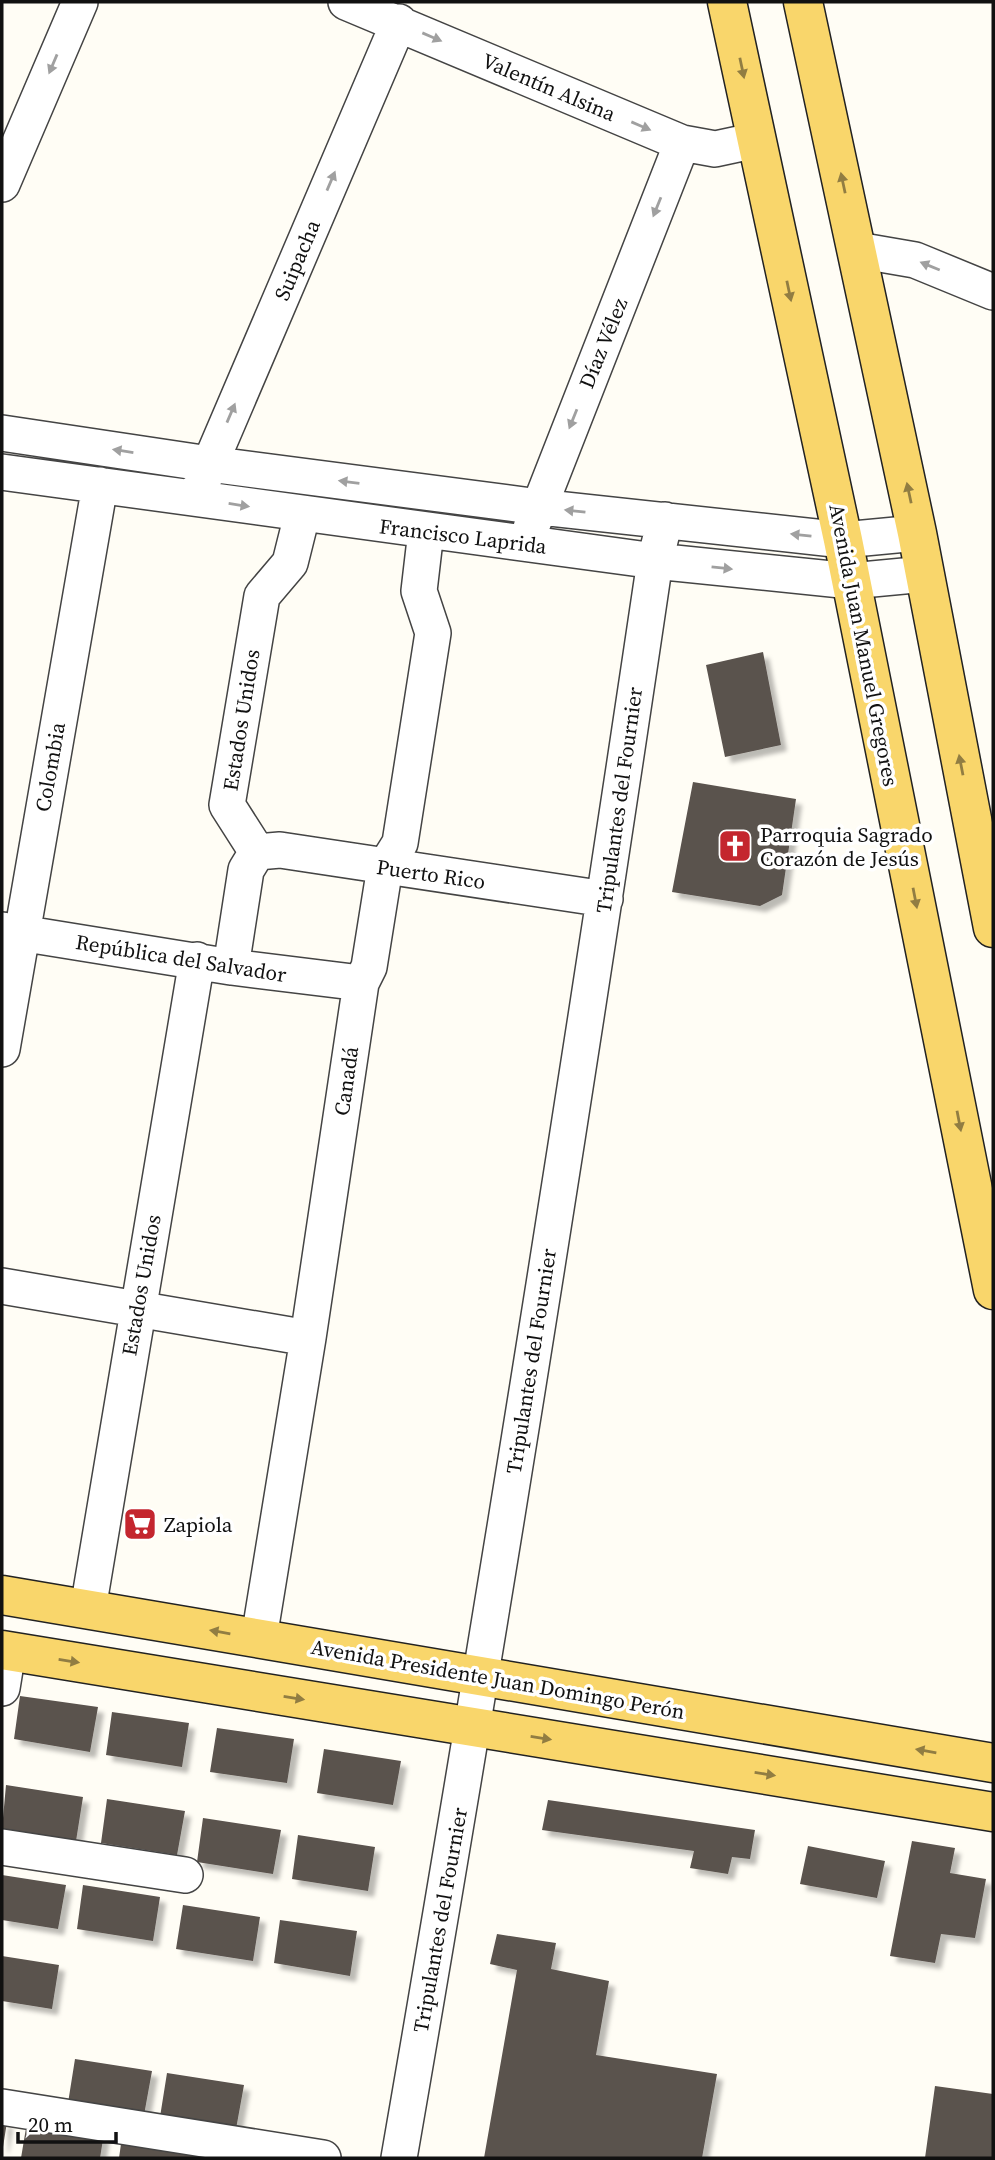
<svg xmlns="http://www.w3.org/2000/svg" width="995" height="2160" font-family="'Source Serif 4',serif">
<defs>
<filter id="shadow"><feDropShadow dx="6" dy="6" stdDeviation="2" flood-color="#0004"/></filter>
</defs>
<rect width="100%" height="100%" fill="#fffdf5"/>
<path fill="#5a524d" filter="url(#shadow)" d="M763,652L781,745L725,757L706,665Z
M693,782L796,799L782,895L760,906L672,892Z
M20,1696L98,1707L90,1752L14,1739Z
M112,1712L189,1723L182,1767L106,1755Z
M217,1728L294,1739L287,1783L210,1772Z
M324,1749L401,1761L393,1805L317,1793Z
M6,1785L83,1797L76,1841L2,1829Z
M107,1799L185,1811L177,1855L101,1843Z
M548,1800L755,1830L750,1859L732,1857L728,1874L690,1868L694,1851L542,1830Z
M203,1818L281,1830L273,1874L197,1862Z
M298,1835L375,1847L368,1891L292,1879Z
M912,1841L955,1848L950,1873L986,1879L975,1938L941,1934L935,1963L890,1956Z
M808,1846L885,1861L877,1898L800,1884Z
M2,1875L66,1885L58,1929L2,1920Z
M83,1885L160,1897L153,1941L77,1929Z
M183,1905L260,1917L253,1961L176,1949Z
M280,1920L357,1931L350,1976L274,1963Z
M497,1934L556,1943L551,1969L609,1981L596,2055L717,2074L702,2158H484L517,1970L490,1964Z
M2,1956L59,1965L52,2009L2,2001Z
M75,2059L152,2071L144,2115L68,2103Z
M167,2073L244,2085L236,2129L160,2117Z
M935,2086L993,2094V2158H925Z
M2,2122H7L3,2147H2Z
M27,2122L104,2133L100,2158H21Z
M121,2144L198,2156V2158H119Z"/>
<g fill="none" stroke-linecap="round" stroke-linejoin="round">
<defs>
<path id="minor" d="M346,2L682,143L715,149L757,140
M2,184L80,2
M857,250L915,260L993,292
M2,433L209,464L539,507L843,540L917,533
M2,472L655,561L851,581L925,574
M201,485L399,22
M531,528L682,143
M257,852L227,805L262,596L290,563L302,515
M257,852L280,850L605,899
M2,930L231,967L361,983
M231,967L246,870L257,852
M2,1049L100,485
M2,1286L308,1338
M88,1609L197,960
M259,1638L308,1338L361,983L369,967L385,867L400,843L433,633L419,591L426,531
M2,1688L8,1651
M2,1847L185,1875
M2,2107L323,2158
M399,2158C491,1627 576,1095 655,561L665,520"/>
<path id="major" d="M727,2L843,540L993,1290
M803,2L917,533L993,928
M2,1595L993,1763
M2,1650L993,1812"/>
</defs>
<use href="#minor" stroke="#444" stroke-width="38"/>
<use href="#major" stroke="#222" stroke-width="41"/>
<use href="#minor" stroke="#fff" stroke-width="35"/>
<use href="#major" stroke="#f9d66b" stroke-width="38"/>
</g>
<defs><path id="oneway-solid" d="M-6-.8H1V-3.2L6.5 0L1 3.2V.8H-6Z" transform="scale(1.75)"/></defs>
<g fill="#a0a0a0">
<use href="#oneway-solid" transform="translate(432 37) rotate(23)"/>
<use href="#oneway-solid" transform="translate(53 64) rotate(113)"/>
<use href="#oneway-solid" transform="translate(641 126) rotate(23)"/>
<use href="#oneway-solid" transform="translate(331 181) rotate(-67)"/>
<use href="#oneway-solid" transform="translate(657 207) rotate(112)"/>
<use href="#oneway-solid" transform="translate(930 266) rotate(-158)"/>
<use href="#oneway-solid" transform="translate(231 413) rotate(-67)"/>
<use href="#oneway-solid" transform="translate(573 419) rotate(112)"/>
<use href="#oneway-solid" transform="translate(123 451) rotate(-171)"/>
<use href="#oneway-solid" transform="translate(349 482) rotate(-173)"/>
<use href="#oneway-solid" transform="translate(239 505) rotate(9)"/>
<use href="#oneway-solid" transform="translate(575 511) rotate(-174)"/>
<use href="#oneway-solid" transform="translate(801 535) rotate(-174)"/>
<use href="#oneway-solid" transform="translate(722 568) rotate(6)"/>
</g>
<g fill="#917d42">
<use href="#oneway-solid" transform="translate(742 68) rotate(78)"/>
<use href="#oneway-solid" transform="translate(843 183) rotate(-102)"/>
<use href="#oneway-solid" transform="translate(789 291) rotate(78)"/>
<use href="#oneway-solid" transform="translate(909 493) rotate(-102)"/>
<use href="#oneway-solid" transform="translate(961 765) rotate(-101)"/>
<use href="#oneway-solid" transform="translate(915 898) rotate(79)"/>
<use href="#oneway-solid" transform="translate(959 1121) rotate(79)"/>
<use href="#oneway-solid" transform="translate(220 1632) rotate(-170)"/>
<use href="#oneway-solid" transform="translate(69 1661) rotate(9)"/>
<use href="#oneway-solid" transform="translate(294 1698) rotate(9)"/>
<use href="#oneway-solid" transform="translate(541 1738) rotate(9)"/>
<use href="#oneway-solid" transform="translate(926 1751) rotate(-170)"/>
<use href="#oneway-solid" transform="translate(765 1774) rotate(9)"/>
</g>
<defs>
<symbol id="church-square" viewBox="-11 -11 22 22"><rect x="-9" y="-9" width="18" height="18" rx="4" fill="#c4262e" stroke="#fff"/><path d="M-1.2-6h2.4v3.5h3.3v2.4h-3.3V6h-2.4V-.1h-3.3v-2.4h3.3Z" fill="#fff"/></symbol>
<symbol id="supermarket-square" viewBox="-11 -11 22 22"><rect x="-9" y="-9" width="18" height="18" rx="4" fill="#c4262e" stroke="#fff"/><path d="M-6-5.5h2.5l.6 2H6L4.5 2H-2.5L-4.4-4H-6ZM-1.5 3.2a1.3 1.3 0 1 0 .1 0ZM3 3.2a1.3 1.3 0 1 0 .1 0Z" fill="#fff"/></symbol>
</defs>
<g fill-rule="evenodd">
<use href="#church-square" x="716" y="827" width="38" height="38"/>
<use href="#supermarket-square" x="121" y="1505" width="38" height="38"/>
</g>
<g text-anchor="middle" dominant-baseline="central" stroke-width="7" stroke-linejoin="round" paint-order="stroke">
<g font-size="21" fill="#111" stroke="#fff">
<text transform="translate(549 87) rotate(23)">Valentín Alsina</text>
<text transform="translate(297 260) rotate(-67)">Suipacha</text>
<text transform="translate(603 343) rotate(-68)">Díaz Vélez</text>
<text transform="translate(463 536) rotate(7)">Francisco Laprida</text>
<text transform="translate(864 645) rotate(79)">Avenida Juan Manuel Gregores</text>
<text transform="translate(241 720) rotate(-81)">Estados Unidos</text>
<text transform="translate(50 767) rotate(-80)">Colombia</text>
<text transform="translate(619 800) rotate(-82)">Tripulantes del Fournier</text>
<text transform="translate(431 874) rotate(8)">Puerto Rico</text>
<text transform="translate(181 958) rotate(9)">República del Salvador</text>
<text transform="translate(346 1081) rotate(-82)">Canadá</text>
<text transform="translate(141 1285) rotate(-80)">Estados Unidos</text>
<text transform="translate(531 1361) rotate(-81)">Tripulantes del Fournier</text>
<text transform="translate(498 1679) rotate(10)">Avenida Presidente Juan Domingo Perón</text>
<text transform="translate(440 1920) rotate(-80)">Tripulantes del Fournier</text>
</g>
<g font-size="21" fill="#111" stroke="#fff" text-anchor="start">
<text x="760" y="834">Parroquia Sagrado<tspan x="760" dy="24">Corazón de Jesús</tspan></text>
<text x="164" y="1524">Zapiola</text>
</g>
</g>
<rect width="995" height="2160" fill="none" stroke="#111111" stroke-width="7"/>
<path d="M18 2132v10h98v-10" fill="none" stroke="#111111" stroke-width="3.5"/>
<text x="28" y="2132" font-size="21" fill="#111111" stroke="#ffffff" stroke-width="5" paint-order="stroke">20 m</text>
</svg>
